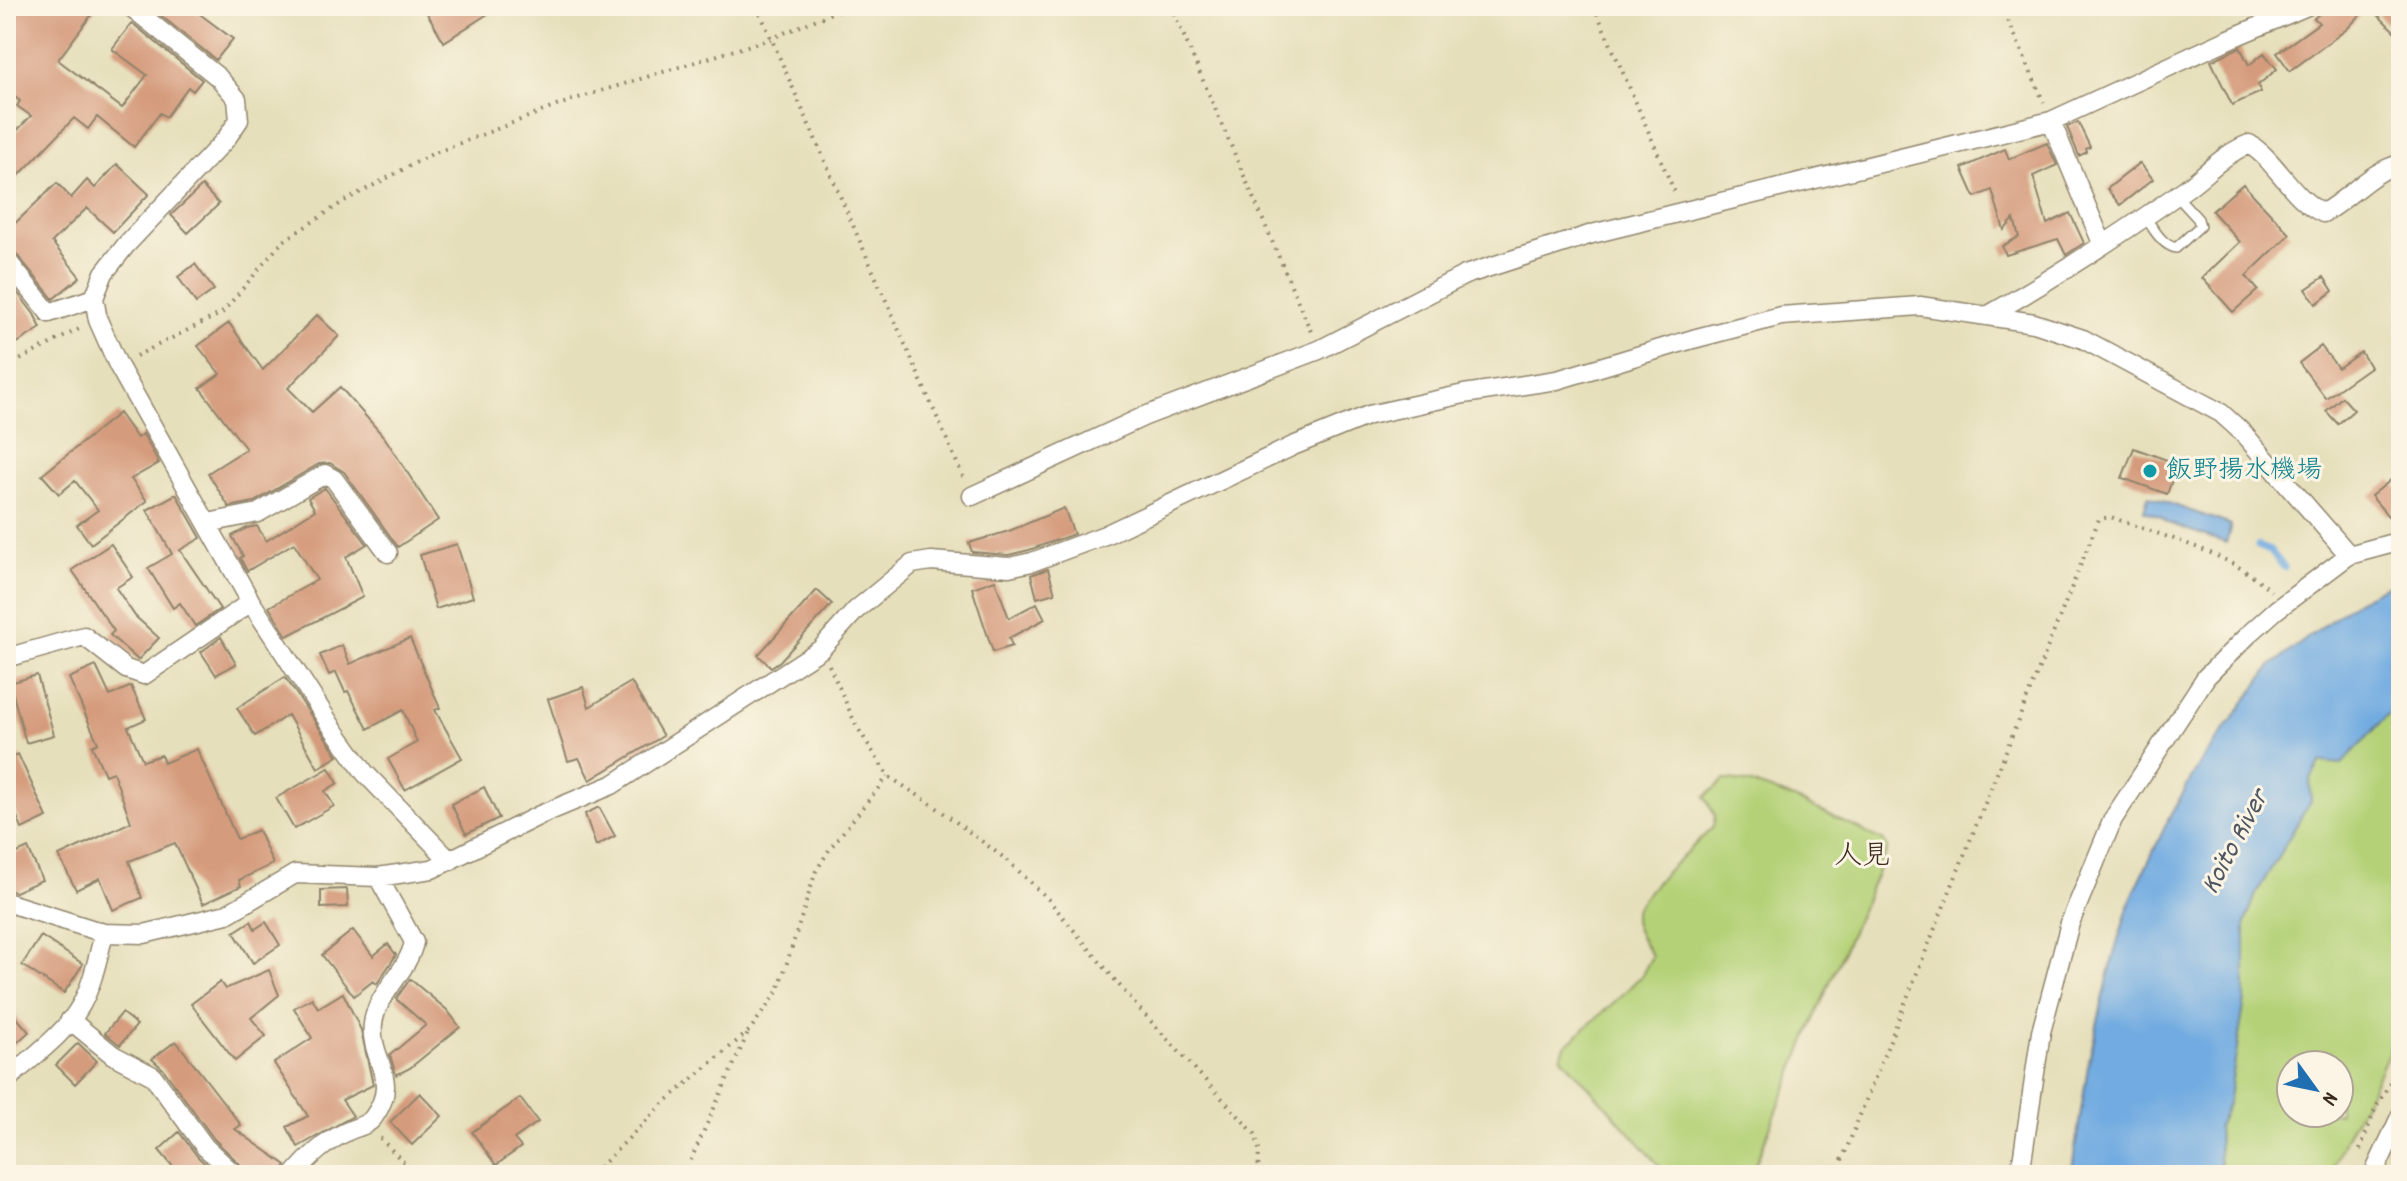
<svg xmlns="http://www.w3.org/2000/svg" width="2407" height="1181" font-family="Dekko,'Klee One',sans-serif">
<rect width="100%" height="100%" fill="#fcf5e5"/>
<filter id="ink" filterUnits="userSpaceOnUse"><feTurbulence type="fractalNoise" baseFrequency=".0125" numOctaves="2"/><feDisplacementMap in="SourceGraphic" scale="16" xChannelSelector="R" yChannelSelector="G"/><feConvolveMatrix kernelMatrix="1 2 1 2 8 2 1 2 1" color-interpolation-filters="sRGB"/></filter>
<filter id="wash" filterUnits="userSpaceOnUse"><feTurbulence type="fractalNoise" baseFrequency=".006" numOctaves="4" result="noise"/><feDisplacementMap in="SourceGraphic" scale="32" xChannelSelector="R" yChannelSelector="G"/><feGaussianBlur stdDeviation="1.8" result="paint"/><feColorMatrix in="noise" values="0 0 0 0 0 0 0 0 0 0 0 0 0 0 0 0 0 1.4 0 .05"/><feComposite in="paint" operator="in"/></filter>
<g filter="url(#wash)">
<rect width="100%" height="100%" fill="#e6dfbb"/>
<path fill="#b4d177" stroke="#787e4a" stroke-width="2" fill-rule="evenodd" d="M2401,705V1024L2376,1080L2345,1139L2331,1175H2220L2218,1126L2228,1104L2245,999V923L2256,894L2311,800L2310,779L2321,762ZM2291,1065H2339V1113H2291Z
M1724,780C1766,779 1843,823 1884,841L1888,848L1818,1010L1751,1175H1668L1561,1056L1565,1046L1621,996L1642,975L1652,956C1646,946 1633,929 1634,916C1635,896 1697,844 1713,827L1715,816L1705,797Z"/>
<path fill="#71abe1" stroke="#566a80" stroke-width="2" d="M2148,496L2231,525L2226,543L2168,523L2159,516L2144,511Z
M2401,583V705L2386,717L2342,764L2321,762L2310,780L2311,800L2256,894L2245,923V999L2228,1104L2218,1126L2220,1175H2071L2089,1060L2113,957L2130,901L2170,816L2201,762L2272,665L2356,601L2386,586Z"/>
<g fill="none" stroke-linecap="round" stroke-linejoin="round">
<path stroke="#71abe1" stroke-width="7" d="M2258,546L2270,551L2284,567"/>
</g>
<g id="blocks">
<path fill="#d59b7d" d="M6,6H98L58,60L122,108L147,75L112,49L132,23L202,80L193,91L188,87L166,117L160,113L134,147L97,117L88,129L74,118L6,189V142L31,116L17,106L20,101L6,90Z
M149,6H189L233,39L216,60Z
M423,6H500L444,42Z
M2329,6H2369L2347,29L2290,71L2277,53L2319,23L2314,18Z
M2387,6H2401V38L2378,15Z
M2240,47L2249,65L2264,53L2277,69L2258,85L2261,92L2232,105L2211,61Z
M2078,122L2090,147L2086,149L2087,152L2079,156L2067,127Z
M2047,143L2057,165L2033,176L2047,224L2070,213L2084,243L2066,255L2058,239L2006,255L2002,246L2019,237L2014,219L2004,230L1992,190L1975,197L1962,168L2005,149L2009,159Z
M2140,163L2153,179L2120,205L2107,189Z
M117,164L149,194L113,232L87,208L52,242L80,277L53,299L15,252L6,247V232L57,183L71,198L87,180L95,188Z
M2243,184L2290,234L2246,276L2258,290L2233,312L2202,278L2240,242L2212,211Z
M202,186L219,204L188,233L171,215Z
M195,264L214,290L196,303L178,277Z
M2324,277L2333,291L2316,304L2306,289Z
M6,278L34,314L41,328L6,350Z
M317,315L339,336L288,388L312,412L340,387L385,438L438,520L398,547L344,472L330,463L319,464L254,502L229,507L208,473L246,449L200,388L220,374L198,346L229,323L263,370Z
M2321,346L2338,368L2361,352L2370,367L2326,398L2299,363Z
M2342,397L2354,410L2338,424L2326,411Z
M119,413L137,438L143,434L159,463L131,479L147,501L91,544L77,525L98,510L75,481L59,494L42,475Z
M2134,448L2178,464L2167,494L2122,478Z
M2391,480L2401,492V505L2388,516L2371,496Z
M325,488L367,544L346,557L363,597L287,636L269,607L317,580L294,543L247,571L240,558L243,556L232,536L247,528L257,526L266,541L315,510L308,498Z
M176,494L201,538L180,550L220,609L195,626L180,603L173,608L148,568L172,554L147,510Z
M1064,508L1074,534L1029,550L1008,555L972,552L969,543L1009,531Z
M111,544L133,577L116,588L135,616L159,638L138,660L110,635L114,631L72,570Z
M457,544L473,597L436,609L420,555Z
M1048,569L1055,593L1037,598L1031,575Z
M995,580L1009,618L1037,603L1045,619L1009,638L1012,646L993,652L972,588Z
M817,590L832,604L780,661L771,667L758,655Z
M221,637L236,664L216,675L201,652Z
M410,638L440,708L435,710L462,758L405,790L388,759L417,742L403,710L368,729L348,691L345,692L336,672L329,675L320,655L342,645L350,664Z
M96,666L110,696L131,686L146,719L128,727L143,761L161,755L164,763L197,749L237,839L258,830L273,864L239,880L241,886L203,904L175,843L129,861L142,898L113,910L100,878L76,890L59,856L131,822L113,772L105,775L92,746L98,743L69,678Z
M37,675L54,735L26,743L10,683Z
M285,677L338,756L318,768L288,715L255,736L237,708Z
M631,682L663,736L590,780L579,758L568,761L548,699L583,687L589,707Z
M18,754L47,817L22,829L14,809L6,812V760Z
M329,768L338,783L325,791L334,806L294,829L276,798Z
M484,787L499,818L466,834L451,804Z
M599,807L615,836L596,846L585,814Z
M28,848L42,880L15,892L6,890V858Z
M347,889L348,907L321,908V890Z
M251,921L255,929L266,922L280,945L253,963L234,932Z
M353,930L373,956L388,944L396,955L377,984L373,981L354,996L322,955Z
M41,936L83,964L64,993L22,965Z
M269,970L279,995L251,1018L266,1036L235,1061L191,1004L220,982L225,989Z
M410,979L447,1010L460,1027L410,1068L396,1075L390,1055L426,1025L396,999Z
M343,993L361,1030L373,1085L342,1100L353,1116L298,1147L287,1127L308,1116L274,1063L312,1038L294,1008L312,998L318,1008Z
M6,1005L29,1032L6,1052Z
M122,1013L137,1025L120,1045L105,1033Z
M176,1041L241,1125L235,1129L286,1165L279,1175H254L245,1169L214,1139L163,1069L152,1059Z
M78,1043L97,1061L75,1084L56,1065Z
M420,1093L442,1116L412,1145L390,1122Z
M520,1098L538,1122L514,1139L521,1147L496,1165L472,1132Z
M179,1132L197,1156L217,1175H180L159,1150Z"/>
</g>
</g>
<g filter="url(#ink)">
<use href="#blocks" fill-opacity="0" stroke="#90846c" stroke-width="2"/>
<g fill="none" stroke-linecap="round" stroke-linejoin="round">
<defs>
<path id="lane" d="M2144,216C2153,227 2161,245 2176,248L2200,226L2198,219L2176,195"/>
<path id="street" d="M130,6L219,78L237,99L239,120L226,139L126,245L104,273L94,298L98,320L118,365L251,602L330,724L365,773L450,861
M2051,121L2102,243
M6,259L49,313L94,298
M1987,316C2055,278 2121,234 2184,190C2207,174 2223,154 2249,144C2278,162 2292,199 2323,213C2349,199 2371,170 2401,164
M972,496L1145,416L1319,350L1465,275L1592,234L2051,121L2227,40L2307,6
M208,523L258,513L325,474L334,479L388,553
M6,658L84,636L126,669L144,675L251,602
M6,902L104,933L144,934L227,914L295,874L378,877L432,869L540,815L612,785L652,759L821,649L856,610L912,564L931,561L1009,567L1032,562L1105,535L1293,446L1369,415L1464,394L1557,380L1693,339L1781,316L1920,306L2034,323L2083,339L2221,413L2242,432L2349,555
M70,1020L113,1055L153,1076L205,1147L235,1175
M6,1081C31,1057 64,1036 81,1005C93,983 98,957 104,933
M294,1175C308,1158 325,1142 346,1132C355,1127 367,1126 373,1118C402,1079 369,1059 373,1024C376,994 408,972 414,942L378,877
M2020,1175L2041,1032L2070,923L2113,819L2206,677L2248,635L2276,610L2349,555L2401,541
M2373,1175L2401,1115"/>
</defs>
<use href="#lane" stroke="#90846c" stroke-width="12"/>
<use href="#street" stroke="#90846c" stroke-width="21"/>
<path stroke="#90846c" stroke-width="4" stroke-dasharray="2 6" stroke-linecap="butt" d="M757,6L964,479
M1171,6L1312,334
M1594,6L1676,195
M2002,6L2044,103
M136,356L222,313L282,242L346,200L432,154L572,100L770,39L848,6
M6,367L81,328
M829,665L856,725L888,776L933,805L1007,860L1048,899L1134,1003L1255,1134L1259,1148L1258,1175
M380,1138L416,1175
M2360,1150L2375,1109L2401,1063
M586,1175L599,1168L665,1102L749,1031L778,991L816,871L831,847L888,776
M684,1175L748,1033
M1836,1175L2099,519L2111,517C2165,538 2229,551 2271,591"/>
<use href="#lane" stroke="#fff" stroke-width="9"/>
<use href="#street" stroke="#fff" stroke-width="18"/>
</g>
</g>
<circle fill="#0f9aa8" stroke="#fcf5e5" stroke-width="3" cx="2150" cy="471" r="8"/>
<g text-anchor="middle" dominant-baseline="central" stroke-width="6" stroke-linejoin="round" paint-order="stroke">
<g font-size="26" fill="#0d838f" stroke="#fcf5e5" text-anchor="start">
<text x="2166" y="471">飯野揚水機場</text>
</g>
<g font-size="28" font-style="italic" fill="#4e5762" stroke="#fcf5e5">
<text transform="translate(2237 843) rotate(-62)">Koito River</text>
</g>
<g font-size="28" fill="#3b2a1e" stroke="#fcf5e5">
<text x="1862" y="858">人見</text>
</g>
</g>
<rect width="2407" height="1181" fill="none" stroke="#fcf5e5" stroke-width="32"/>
<g transform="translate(2315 1089) rotate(123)"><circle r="38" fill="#fcf5e5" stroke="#afa495" stroke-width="2"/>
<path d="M0-6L14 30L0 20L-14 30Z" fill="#1f6fb2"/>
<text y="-12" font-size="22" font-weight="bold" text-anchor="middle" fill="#3b2a1e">N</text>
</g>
</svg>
